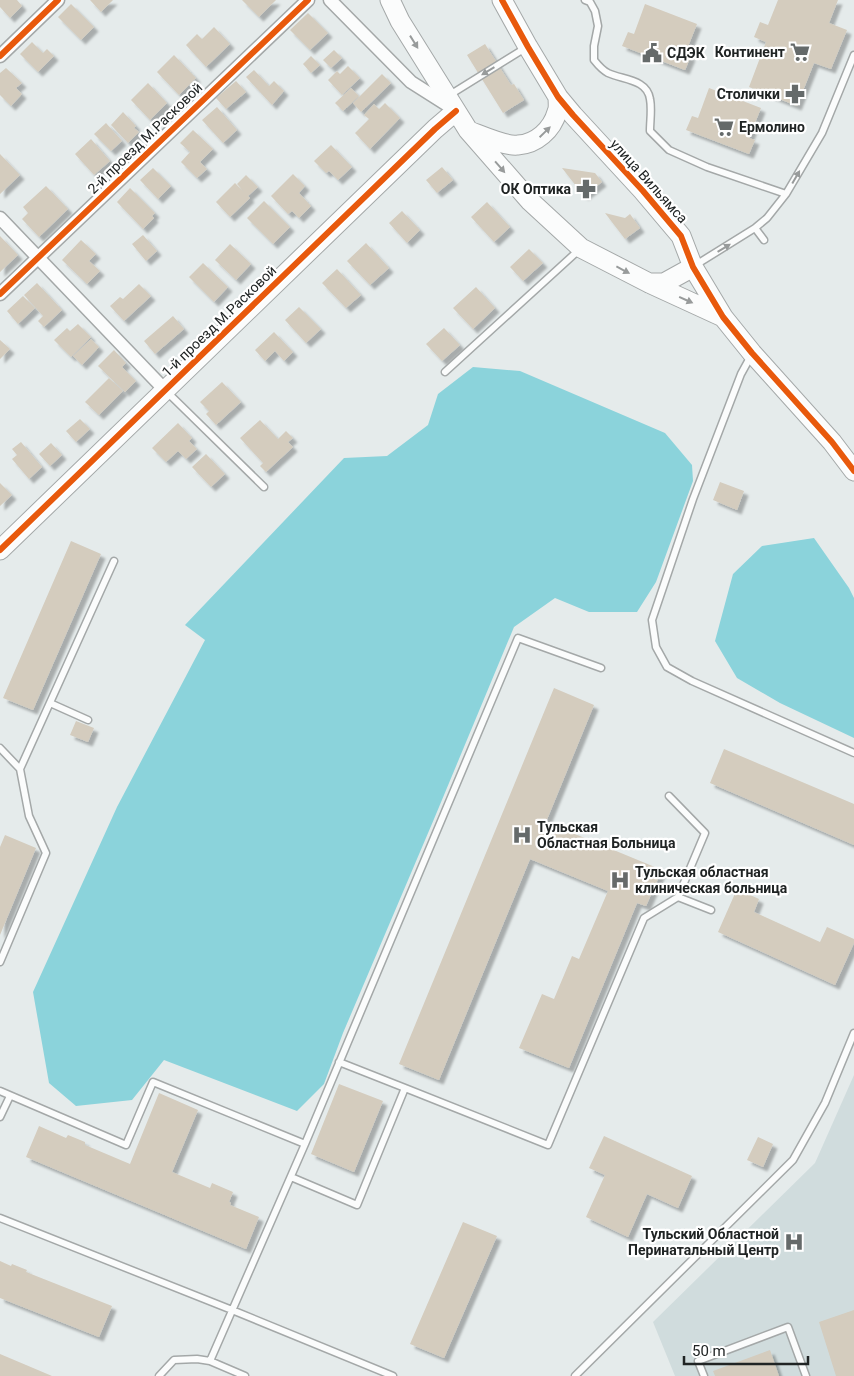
<svg xmlns="http://www.w3.org/2000/svg" width="854" height="1376" font-family="Roboto,sans-serif">
<defs>
<filter id="shadow"><feDropShadow dx="4.5" dy="4.5" stdDeviation="1" flood-color="#0004"/></filter>
</defs>
<rect width="100%" height="100%" fill="#e5ebeb"/>
<path fill="#d0dcdd" d="M854,1075V1376H675L653,1322L815,1163Z"/>
<path fill="#8bd3db" d="M473,367L520,371L665,433L692,465L693,481L656,582L637,612H589L555,598L514,627L434,819L343,1033L324,1084L297,1111L164,1060L132,1100L76,1106L49,1083L33,992L117,807L205,640L185,625L344,458L387,456L428,425L438,394Z
M814,538L849,588L854,598V738L780,703L737,678L715,641L733,574L762,546Z"/>
<path fill="#d4ccbe" filter="url(#shadow)" d="M0,0H17L22,6L10,18L0,7Z
M90,0H113L101,12Z
M242,0H276L259,17Z
M778,0H838L829,23L847,30L831,69L814,63L797,106L749,87L766,42L754,37L760,22L768,25Z
M71,4L94,27L81,40L58,17Z
M645,4L697,24L685,54L691,56L685,70L622,46L628,32L634,34Z
M308,13L328,33L310,50L290,30Z
M214,27L230,44L206,67L186,45L197,34L202,39Z
M32,42L43,53L47,49L54,56L38,72L20,54Z
M485,44L511,85L514,84L524,100L503,113L467,55Z
M334,50L342,58L331,68L323,60Z
M174,55L196,78L179,95L157,72Z
M311,56L320,65L311,73L303,64Z
M348,66L360,78L342,95L328,80L337,71L340,74Z
M6,68L22,83L16,88L22,94L11,106L0,95V73Z
M254,70L269,86L274,81L284,91L272,105L246,77Z
M382,74L391,83L361,112L353,103Z
M236,81L246,92L226,109L216,98Z
M148,83L167,103L150,120L131,100Z
M351,88L359,96L343,111L335,103Z
M709,88L761,108L749,138L755,140L749,154L686,130L692,116L698,118Z
M385,103L400,118L370,149L355,133L369,119L364,115L374,104L379,109Z
M217,107L237,130L223,143L202,120Z
M123,112L136,126L134,128L139,132L128,143L111,125Z
M106,123L122,141L111,151L94,134Z
M193,130L213,149L200,162L207,169L197,178L181,162L190,152L180,143Z
M91,139L110,161L94,175L75,154Z
M331,145L352,167L338,180L329,171L326,173L314,161Z
M0,154L20,175L0,194Z
M442,167L453,180L437,193L426,180Z
M153,168L171,186L158,199L140,180Z
M562,168L595,173L602,182L584,196Z
M293,174L305,186L299,193L311,206L299,218L292,211L288,214L271,196Z
M246,175L258,187L248,196L250,198L230,217L216,202L235,183L244,192L237,184Z
M46,186L68,209L39,237L22,219L28,213L23,207Z
M130,188L155,213L152,216L154,218L143,229L117,202Z
M264,201L290,227L273,244L247,218Z
M487,202L510,227L494,242L471,217Z
M402,211L420,230L407,243L389,223Z
M605,213L625,218L630,214L640,228L625,239Z
M143,235L157,251L146,261L132,244Z
M0,236L18,255L0,272Z
M81,240L96,254L89,261L100,271L87,284L62,260Z
M366,243L389,268L370,285L347,261Z
M230,244L251,264L236,280L215,260Z
M529,249L543,263L523,281L510,267Z
M203,263L228,287L214,302L189,277Z
M337,269L361,295L346,308L322,283Z
M37,283L62,310L44,327L38,321L43,316L24,295Z
M139,284L151,296L124,321L110,306L120,297L123,299Z
M476,287L495,308L473,329L453,308Z
M23,296L35,308L18,324L7,311Z
M299,307L321,329L306,343L285,320Z
M173,316L184,329L155,354L144,341Z
M78,324L91,337L71,357L54,340L67,328L70,331Z
M444,328L460,345L442,361L426,344Z
M274,332L293,352L284,361L275,351L265,361L255,350Z
M91,339L99,347L82,365L73,356Z
M0,340L10,349L0,359Z
M114,350L126,363L122,367L136,381L125,392L98,366Z
M109,378L123,391L99,415L85,402Z
M222,382L241,402L216,425L206,414L209,411L200,402Z
M80,419L90,429L76,442L66,431Z
M260,420L278,439L286,431L293,438L288,442L293,447L266,472L260,466L263,463L240,438Z
M178,423L192,438L189,441L197,449L186,459L178,451L166,462L152,448Z
M21,442L42,467L29,479L12,459L17,455L12,449Z
M51,443L62,455L50,466L39,454Z
M206,454L225,474L211,487L192,467Z
M720,482L744,491L737,510L713,500Z
M0,483L12,495L0,506Z
M71,541L101,554L33,710L3,698Z
M554,688L594,705L546,822L662,870L646,906L637,903L569,1068L519,1048L542,994L554,999L572,956L579,959L608,891L530,859L439,1080L399,1064Z
M76,721L94,728L88,742L70,735Z
M724,749L854,804V845L710,783Z
M5,835L36,848L0,935V847Z
M737,889L759,899L754,912L820,942L827,927L854,939V943L835,985L718,932Z
M339,1084L383,1101L354,1172L311,1154Z
M159,1093L198,1110L172,1172L210,1188L212,1183L233,1192L229,1202L231,1203L230,1205L259,1217L246,1249L26,1157L39,1126L66,1138L68,1135L85,1142V1145L130,1164Z
M604,1136L692,1176L678,1208L647,1194L628,1237L586,1217L605,1175L589,1168Z
M758,1137L773,1144L763,1167L747,1160Z
M463,1222L497,1236L444,1358L410,1344Z
M0,1261L11,1266L12,1264L27,1270L26,1272L112,1306L99,1337L0,1298Z
M854,1310V1376H836L819,1322Z
M770,1350L779,1376H715L713,1371Z
M0,1354L52,1376H0Z"/>
<g fill="none" stroke-linecap="round" stroke-linejoin="round">
<defs>
<path id="lane" d="M585,0L590,2L595,11L598,26L594,46V60C598,65 602,70 608,73C623,80 647,79 650,99C652,109 650,121 650,131L669,150L707,167L786,194
M448,96L527,47
M755,228L764,240
M694,266L755,228L767,218L786,194L822,133L854,55
M752,354L741,374L693,499L652,620L656,647L667,667L692,681L854,753
M445,372L580,249
M166,391L264,487
M50,703L88,720
M0,748L20,769
M669,796L705,833L678,897
M0,962L46,853L29,816L20,769L114,561
M405,1088L548,1145L644,918L678,897L711,910
M0,1091L126,1145L153,1082L305,1144L518,638L601,668
M0,1117L10,1096
M291,1177L357,1205L405,1088L339,1062
M0,1218L232,1310L393,1376
M210,1361L305,1144
M159,1376L174,1360L197,1359L210,1361L245,1376
M575,1376L793,1160L825,1103L854,1033
M704,1376L698,1361L788,1327L806,1376"/>
<path id="street" d="M330,0L411,82L452,108
M0,56L58,0
M0,218L165,390
M0,294L308,0"/>
<path id="secondary" d="M390,0L400,21L468,130L530,201L581,248L649,283L723,317
M502,0L528,47L558,97L573,115L643,191L681,236L693,267L723,317L752,353L832,442L854,471
M469,131C480,135 507,147 518,145C536,144 552,130 557,112C559,108 558,102 558,97
M649,283H664L693,267
M0,550L435,129L456,111"/>
</defs>
<use href="#lane" stroke="#a4a8a8" stroke-width="9"/>
<use href="#street" stroke="#a4a8a8" stroke-width="15"/>
<use href="#secondary" stroke="#a4a8a8" stroke-width="21"/>
<use href="#lane" stroke="#fbfcfc" stroke-width="6"/>
<use href="#street" stroke="#fbfcfc" stroke-width="12"/>
<use href="#secondary" stroke="#fbfcfc" stroke-width="19"/>
<defs>
<path id="cycleway" d="M502,0L528,47L558,97L573,115L643,191L681,236L693,267L723,317L752,353L832,442L854,471
M0,56L58,0
M0,294L308,0
M0,550L435,129L456,111"/>
</defs>
<use href="#cycleway" stroke="#fff" stroke-width="9"/>
<use href="#cycleway" stroke="#e8590c" stroke-width="6"/>
</g>
<defs><path id="oneway-solid" d="M-6-.8H1V-3.2L6.5 0L1 3.2V.8H-6Z" transform="scale(1.25)"/></defs>
<g fill="#989b9b">
<use href="#oneway-solid" transform="translate(414 42) rotate(58)"/>
<use href="#oneway-solid" transform="translate(488 71) rotate(149)"/>
<use href="#oneway-solid" transform="translate(545 132) rotate(-44)"/>
<use href="#oneway-solid" transform="translate(500 167) rotate(49)"/>
<use href="#oneway-solid" transform="translate(796 177) rotate(-60)"/>
<use href="#oneway-solid" transform="translate(724 248) rotate(-31)"/>
<use href="#oneway-solid" transform="translate(623 270) rotate(28)"/>
<use href="#oneway-solid" transform="translate(686 300) rotate(24)"/>
</g>
<defs>
<symbol id="supermarket-bare" viewBox="-9 -9 18 18"><path d="M-6-5.5h2.5l.6 2H6L4.5 2H-2.5L-4.4-4H-6ZM-1.5 3.2a1.3 1.3 0 1 0 .1 0ZM3 3.2a1.3 1.3 0 1 0 .1 0Z" fill="#656a6a" stroke="#fff" stroke-width="2.5" paint-order="stroke"/></symbol>
<symbol id="civic-bare" viewBox="-9 -9 18 18"><path d="M-.6-6.5H3V-4.5H.6V-3L4-1V1h2V6H-6V1h2V-1L-.6-3ZM-1.2 2.5V6h2.4V2.5Z" fill="#656a6a" stroke="#fff" stroke-width="2.5" paint-order="stroke"/></symbol>
<symbol id="pharmacy-bare" viewBox="-9 -9 18 18"><path d="M-2-6h4v4h4v4h-4v4h-4v-4h-4v-4h4Z" fill="#656a6a" stroke="#fff" stroke-width="2.5" paint-order="stroke"/></symbol>
<symbol id="hospital-bare" viewBox="-9 -9 18 18"><path d="M-5-5h3v3.5h4V-5h3V5h-3V1.5h-4V5h-3Z" fill="#656a6a" stroke="#fff" stroke-width="2.5" paint-order="stroke"/></symbol>
</defs>
<g fill-rule="evenodd">
<use href="#supermarket-bare" x="786" y="38" width="28" height="28"/>
<use href="#civic-bare" x="638" y="39" width="28" height="28"/>
<use href="#pharmacy-bare" x="781" y="80" width="28" height="28"/>
<use href="#supermarket-bare" x="710" y="113" width="28" height="28"/>
<use href="#pharmacy-bare" x="572" y="175" width="28" height="28"/>
<use href="#hospital-bare" x="508" y="821" width="28" height="28"/>
<use href="#hospital-bare" x="606" y="866" width="28" height="28"/>
<use href="#hospital-bare" x="780" y="1228" width="28" height="28"/>
</g>
<g text-anchor="middle" dominant-baseline="central" stroke-width="4.5" stroke-linejoin="round" paint-order="stroke">
<g font-size="14" font-weight="bold" fill="#202424" stroke="#fff" text-anchor="end">
<text x="785" y="52">Континент</text>
<text x="667" y="53" text-anchor="start">СДЭК</text>
<text x="780" y="94">Столички</text>
<text x="739" y="127" text-anchor="start">Ермолино</text>
<text x="571" y="189">ОК Оптика</text>
<text x="537" y="827" text-anchor="start">Тульская<tspan x="537" dy="16">Областная Больница</tspan></text>
<text x="635" y="872" text-anchor="start">Тульская областная<tspan x="635" dy="16">клиническая больница</tspan></text>
<text x="779" y="1234">Тульский Областной<tspan x="779" dy="16">Перинатальный Центр</tspan></text>
</g>
<g font-size="14" fill="#202424" stroke="#fff">
<text transform="translate(145 138) rotate(-44)">2-й проезд М.Расковой</text>
<text transform="translate(649 181) rotate(48)">улица Вильямса</text>
<text transform="translate(219 321) rotate(-44)">1-й проезд М.Расковой</text>
</g>
</g>
<path d="M684 1356v8h124v-8" fill="none" stroke="#202424" stroke-width="2.5"/>
<text x="692" y="1356" font-size="15" fill="#202424" stroke="#ffffff" stroke-width="4" paint-order="stroke">50 m</text>
</svg>
